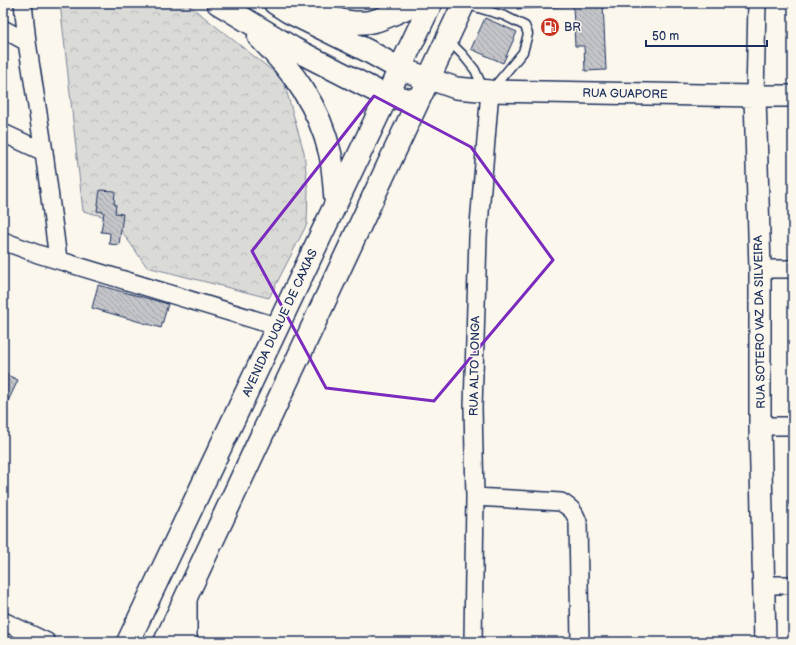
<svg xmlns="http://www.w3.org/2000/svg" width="796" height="645" font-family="'Balsamiq Sans',sans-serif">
<defs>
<pattern id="forest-crowns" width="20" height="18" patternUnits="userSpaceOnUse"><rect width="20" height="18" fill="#dadad7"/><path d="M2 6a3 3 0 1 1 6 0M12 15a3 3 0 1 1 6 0" fill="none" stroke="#babbbb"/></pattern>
<pattern id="building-back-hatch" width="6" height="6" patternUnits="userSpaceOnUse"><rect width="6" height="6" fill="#c3c5c9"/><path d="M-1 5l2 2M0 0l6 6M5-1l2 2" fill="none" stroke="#9ea0a6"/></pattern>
</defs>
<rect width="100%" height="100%" fill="#fbf7ec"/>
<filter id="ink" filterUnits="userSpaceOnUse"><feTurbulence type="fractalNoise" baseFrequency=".025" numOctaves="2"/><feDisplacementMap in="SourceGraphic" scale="8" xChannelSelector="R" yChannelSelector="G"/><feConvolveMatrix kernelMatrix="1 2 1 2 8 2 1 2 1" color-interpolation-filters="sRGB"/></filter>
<g filter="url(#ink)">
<path fill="url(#forest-crowns)" stroke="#7a849a" d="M60,3H186L283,79L304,152L308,190L307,224L269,298L147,267L113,219L83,211Z"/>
<path fill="url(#building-back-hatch)" stroke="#1b2f5e" d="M517,3H603L606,70L585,71L584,46H575L573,6L517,9Z
M485,18L517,32L503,63L471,49Z
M100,190L115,191L114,204H116L115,213L123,214L119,245L109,244L110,233L101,232L104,212L97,211Z
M98,285L168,304L161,328L92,308Z
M3,373L18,380L3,412Z"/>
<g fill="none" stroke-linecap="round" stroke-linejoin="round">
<defs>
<path id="service" d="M465,4L505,16L525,26L528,34L523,52L493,88
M448,40L463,55L475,70L483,88"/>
<path id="minor" d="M23,3L27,42L44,152L58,259
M3,29L27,42
M755,96L757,3
M3,133L44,152
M3,241L38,254L279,327
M760,269H793
M760,426H793
M475,497L561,502C572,509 574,511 578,522L580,642
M764,585H793
M3,621L47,642
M473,642L475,497L473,408L478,237L490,91"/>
<path id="tertiary" d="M430,79L456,88L490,91L755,96H793
M755,96L760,269V426L765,642
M186,642V597"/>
<path id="primary" d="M218,3L294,49L386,96L418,101
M275,3L289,12L368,51L400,69L430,79
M311,11C330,17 353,27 374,21C386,18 398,11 409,7L414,3
M259,37C293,71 319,106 330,153C334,169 334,187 336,204
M128,642L431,3
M165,642L464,3"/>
</defs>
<use href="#service" stroke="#1b2f5e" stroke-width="11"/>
<use href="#minor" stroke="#1b2f5e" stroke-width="20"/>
<use href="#tertiary" stroke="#1b2f5e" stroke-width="24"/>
<use href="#primary" stroke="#1b2f5e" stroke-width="25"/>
<use href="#service" stroke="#fbf7ec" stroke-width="8"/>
<use href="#minor" stroke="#fbf7ec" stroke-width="17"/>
<use href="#tertiary" stroke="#fbf7ec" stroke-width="21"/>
<use href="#primary" stroke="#fbf7ec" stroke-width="22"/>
</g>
</g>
<path fill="none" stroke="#7b2cbf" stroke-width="3" stroke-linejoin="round" d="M374,96L471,147L553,260L434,401L326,388L252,251Z"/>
<defs>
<symbol id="fuel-disc" viewBox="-11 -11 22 22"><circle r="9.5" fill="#c8321e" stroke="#fbf7ec"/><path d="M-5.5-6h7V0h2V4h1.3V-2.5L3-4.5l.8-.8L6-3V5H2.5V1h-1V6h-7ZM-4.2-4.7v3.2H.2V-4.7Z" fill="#fff"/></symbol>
</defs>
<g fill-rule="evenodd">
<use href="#fuel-disc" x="539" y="16" width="22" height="22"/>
</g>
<g text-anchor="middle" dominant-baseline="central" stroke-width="3" stroke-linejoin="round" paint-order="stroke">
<g font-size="12" fill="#1b2f5e" stroke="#fbf7ec" text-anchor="start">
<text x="564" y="27">BR</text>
</g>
<g font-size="12" fill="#1b2f5e" stroke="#fbf7ec">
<text transform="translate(625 94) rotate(1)">RUA GUAPORE</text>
<text transform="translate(760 322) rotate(-91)">RUA SOTERO VAZ DA SILVEIRA</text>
<text transform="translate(280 323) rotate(-65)">AVENIDA DUQUE DE CAXIAS</text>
<text transform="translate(475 366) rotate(-89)">RUA ALTO LONGA</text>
</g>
</g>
<rect width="796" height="645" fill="none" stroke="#fbf7ec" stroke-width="16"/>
<rect x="8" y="8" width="780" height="629" fill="none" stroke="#1b2f5e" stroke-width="1.5" filter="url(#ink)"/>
<path d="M646 40v6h121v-6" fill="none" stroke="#1b2f5e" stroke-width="2"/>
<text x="652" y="40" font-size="12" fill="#1b2f5e" stroke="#fbf7ec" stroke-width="3" paint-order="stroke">50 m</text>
</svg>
